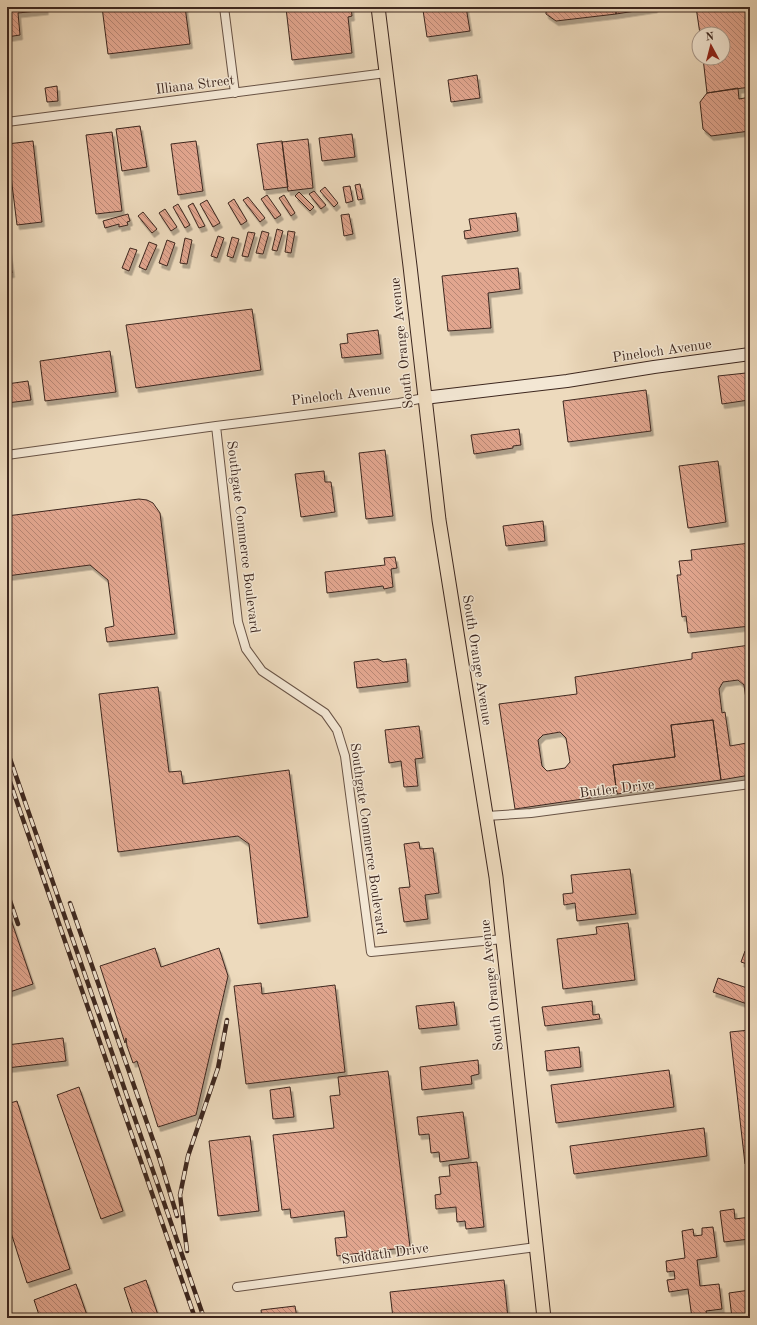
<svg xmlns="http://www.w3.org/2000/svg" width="757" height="1325" font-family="'Old Standard TT',serif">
<defs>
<pattern id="building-back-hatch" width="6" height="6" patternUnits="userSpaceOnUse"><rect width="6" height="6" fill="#e2a68f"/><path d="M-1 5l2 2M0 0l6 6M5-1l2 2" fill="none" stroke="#b88774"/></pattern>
<filter id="shadow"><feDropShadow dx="2.5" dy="4.5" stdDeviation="0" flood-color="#0004"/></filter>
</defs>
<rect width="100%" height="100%" fill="#eddabd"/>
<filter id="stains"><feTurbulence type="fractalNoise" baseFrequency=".005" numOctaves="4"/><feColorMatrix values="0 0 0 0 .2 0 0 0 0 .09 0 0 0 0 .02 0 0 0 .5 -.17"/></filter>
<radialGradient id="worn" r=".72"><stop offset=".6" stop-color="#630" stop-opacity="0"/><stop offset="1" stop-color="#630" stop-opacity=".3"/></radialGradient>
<path fill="url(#building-back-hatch)" stroke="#3d271f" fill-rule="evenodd" filter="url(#shadow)" d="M7,7H45L46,10L18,13L20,35L7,37Z
M102,7H185L190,44L108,54Z
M295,7H351L352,16L348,17L352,53L292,60L286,8Z
M444,7H466L470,31L427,37L423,10Z
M546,7H616V14L556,21L546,14Z
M616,7H655V8L616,14Z
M696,7H750V87L707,93L703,58H723V34H700Z
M477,75L480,98L451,102L448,80Z
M57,86L58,101L47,102L45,88Z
M738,88L739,99L750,97V131L711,136L703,129L700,102L707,93Z
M140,126L147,167L122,171L116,129Z
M112,132L122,211L96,214L86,135Z
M352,134L355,157L322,161L319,138Z
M308,139L313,188L288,191L282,142Z
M33,141L42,222L17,225L7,144Z
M196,141L203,191L178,195L171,144Z
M282,141L288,187L264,190L257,144Z
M360,184L363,199L358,200L355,185Z
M350,186L353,201L346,203L343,187Z
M325,187L338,203L334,207L320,191Z
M314,191L326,205L321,209L309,194Z
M299,192L314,207L310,211L295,196Z
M267,195L281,215L275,219L261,199Z
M284,195L295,213L291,216L279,198Z
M248,197L265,218L260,222L243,200Z
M234,199L247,221L241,225L228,203Z
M207,200L220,223L213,227L200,204Z
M193,203L205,226L199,228L188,206Z
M178,204L190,225L185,228L173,207Z
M165,209L177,227L171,231L159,213Z
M143,212L157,229L152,233L138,216Z
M516,213L518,231L465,239L464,231L471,230L469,219Z
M128,214L130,221L127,222L128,225L119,227V224L105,228L103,221Z
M349,214L353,234L344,236L341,215Z
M277,229L283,231L277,251L272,250Z
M262,231L269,233L263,254L256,253Z
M288,231L295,232L291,253L285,252Z
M248,232L255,233L248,257L242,256Z
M218,236L224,238L217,258L211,256Z
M232,237L239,239L233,258L227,256Z
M7,238L12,273H7Z
M185,238L192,240L187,264L180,263Z
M167,240L175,243L167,266L159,263Z
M149,242L157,245L146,270L139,267Z
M130,248L137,250L129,271L122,268Z
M518,268L520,289L488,293L491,328L448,331L442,276Z
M252,309L261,370L136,388L126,325Z
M378,330L381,354L342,358L340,344L348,343L347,334Z
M110,351L116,392L45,401L40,361Z
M746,373L749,400L722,404L718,376Z
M28,381L31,400L7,403V384Z
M646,390L651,431L568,442L563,401Z
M519,429L521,445L513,446V448L474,454L471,435Z
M385,450L393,516L366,519L359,453Z
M718,461L726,522L688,528L679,466Z
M324,471L325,482H331L335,512L301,517L295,474Z
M139,499L147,500L153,503L160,513L175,634L107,642L105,628L114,626L108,580L90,565L7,576V516Z
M543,521L545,541L506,546L503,526Z
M750,543V626L688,633L686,616L682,617L677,575H681L679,561L692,560L691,550Z
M395,557L397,568L391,569L393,587L384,589L383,586L327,593L325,572L385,565L384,558Z
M750,645V727L744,685L738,680L723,682L719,689L722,713L725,712L730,746L747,743L750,740V775L721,780L713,720L671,725L675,757L613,765L617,794L515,809L499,704L577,694L575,677L692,659V653ZM560,732L566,738L570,762L565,768L547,771L542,766L538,740L543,735Z
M378,659L383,662L406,659L408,682L357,688L354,662Z
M158,687L169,772L181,771L183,784L289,770L308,917L258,924L249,844L238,836L118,852L99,694Z
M713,720L721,780L617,794L613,765L675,757L671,725Z
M419,726L423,758L415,759L418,786L404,787L401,761L389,763L385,730Z
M419,842L420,849L433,848L439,893L425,895L428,919L404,922L399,888L410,887L404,844Z
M630,869L636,914L577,921L575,903L564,905L563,894L573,893L571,875Z
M7,908L33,984L7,993Z
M628,923L635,980L563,989L557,939L597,934L596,927Z
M155,948L161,967L219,948L228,976L196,1115L158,1127L137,1061L133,1063L127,1046L126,1038L125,1043L100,966Z
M745,951L750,953V965L741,962Z
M718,978L750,989V1005L713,992Z
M261,983L262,994L335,985L345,1072L246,1084L234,986Z
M592,1001L593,1015L599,1014L600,1019L545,1026L542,1007Z
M454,1002L457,1025L419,1029L416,1006Z
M750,1030V1163L745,1164L730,1032Z
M63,1038L66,1061L7,1068V1045Z
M579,1047L581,1067L547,1071L545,1051Z
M478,1060L479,1074L471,1076L472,1084L422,1090L420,1067Z
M669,1070L674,1107L556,1123L551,1085Z
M388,1071L410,1247L337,1256L335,1238L347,1237L344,1211L291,1218L290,1209L282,1210L273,1135L334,1128L330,1096L340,1095L338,1077Z
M79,1087L123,1211L101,1219L57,1095Z
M290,1087L294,1117L273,1119L270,1090Z
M17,1101L70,1269L27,1283L7,1220V1104Z
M463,1112L469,1158L440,1162L439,1152L431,1153L429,1134L419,1135L417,1117Z
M704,1128L707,1156L574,1174L570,1146Z
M250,1136L259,1211L218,1216L209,1141Z
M477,1162L484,1227L466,1229L465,1221L457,1222L456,1207L436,1209L435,1195L441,1194L439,1177L450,1176L449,1165Z
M734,1209L735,1219L750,1217V1239L724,1242L720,1211Z
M713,1227L717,1257L697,1260L700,1286L719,1284L722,1309L706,1311L707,1316L692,1318L688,1289L669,1292L667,1280L675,1279L674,1271L667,1272L666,1261L685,1258L682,1231L693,1229L694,1236L702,1235V1228Z
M146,1280L159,1318H134L124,1288Z
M504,1280L508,1318H393L390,1292Z
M76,1284L88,1318H40L34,1300Z
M750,1290V1313H746V1318H732L729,1293Z
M295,1306L297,1318H262L261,1310Z"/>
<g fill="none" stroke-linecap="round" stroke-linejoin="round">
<defs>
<path id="street" d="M224,7L235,93
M7,122L386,73
M216,426L238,622L246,649L262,671L325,713L337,730L345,756L371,952L503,939
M7,455L216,426L399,403L424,398
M487,816L531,813L750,784
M237,1287L536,1247"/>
<path id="secondary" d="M424,398L567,381L654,367L750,354"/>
<path id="primary" d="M378,7L410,266L439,520L496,877L544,1318"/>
</defs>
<use href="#street" stroke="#695446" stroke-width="10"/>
<use href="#secondary" stroke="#3d271f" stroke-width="14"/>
<use href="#primary" stroke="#3d271f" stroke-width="15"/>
<use href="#street" stroke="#f3e7d4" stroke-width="8"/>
<use href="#secondary" stroke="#f3e7d4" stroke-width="12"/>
<use href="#primary" stroke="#eddabd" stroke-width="13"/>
<defs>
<path id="rail" d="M7,750L204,1318
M7,773L195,1318
M7,892L18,924
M70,903L159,1157L177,1216
M187,1251L180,1195L188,1156L218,1068L227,1020"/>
</defs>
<use href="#rail" stroke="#3d271f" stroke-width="4.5"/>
<use href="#rail" stroke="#f3e7d4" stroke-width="3" stroke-dasharray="9" stroke-linecap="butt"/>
</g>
<g text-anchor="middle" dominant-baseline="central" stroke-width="3" stroke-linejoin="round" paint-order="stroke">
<g font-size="14" fill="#3d271f" stroke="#f3e7d4">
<text transform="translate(195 85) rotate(-7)">Illiana Street</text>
<text transform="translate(402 343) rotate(-96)">South Orange Avenue</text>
<text transform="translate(662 351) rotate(-8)">Pineloch Avenue</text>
<text transform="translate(341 395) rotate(-7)">Pineloch Avenue</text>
<text transform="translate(243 537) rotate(83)">Southgate Commerce Boulevard</text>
<text transform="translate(477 660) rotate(81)">South Orange Avenue</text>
<text transform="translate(617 789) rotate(-7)">Butler Drive</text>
<text transform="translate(368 839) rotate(82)">Southgate Commerce Boulevard</text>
<text transform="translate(492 985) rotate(-96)">South Orange Avenue</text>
<text transform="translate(385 1254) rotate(-8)">Suddath Drive</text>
</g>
</g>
<rect width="757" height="1325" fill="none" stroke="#eddabd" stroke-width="24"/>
<rect x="8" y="8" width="741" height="1309" fill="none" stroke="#3d271f" stroke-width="2"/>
<rect x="12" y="12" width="733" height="1301" fill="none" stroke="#3d271f"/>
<g transform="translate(711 46) rotate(353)"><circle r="19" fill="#f3e7d4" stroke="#aa9a8c"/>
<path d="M0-3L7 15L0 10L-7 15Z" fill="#8f2418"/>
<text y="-6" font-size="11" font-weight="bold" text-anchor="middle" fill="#3d271f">N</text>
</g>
<rect width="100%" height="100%" filter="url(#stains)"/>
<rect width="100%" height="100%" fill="url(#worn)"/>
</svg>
